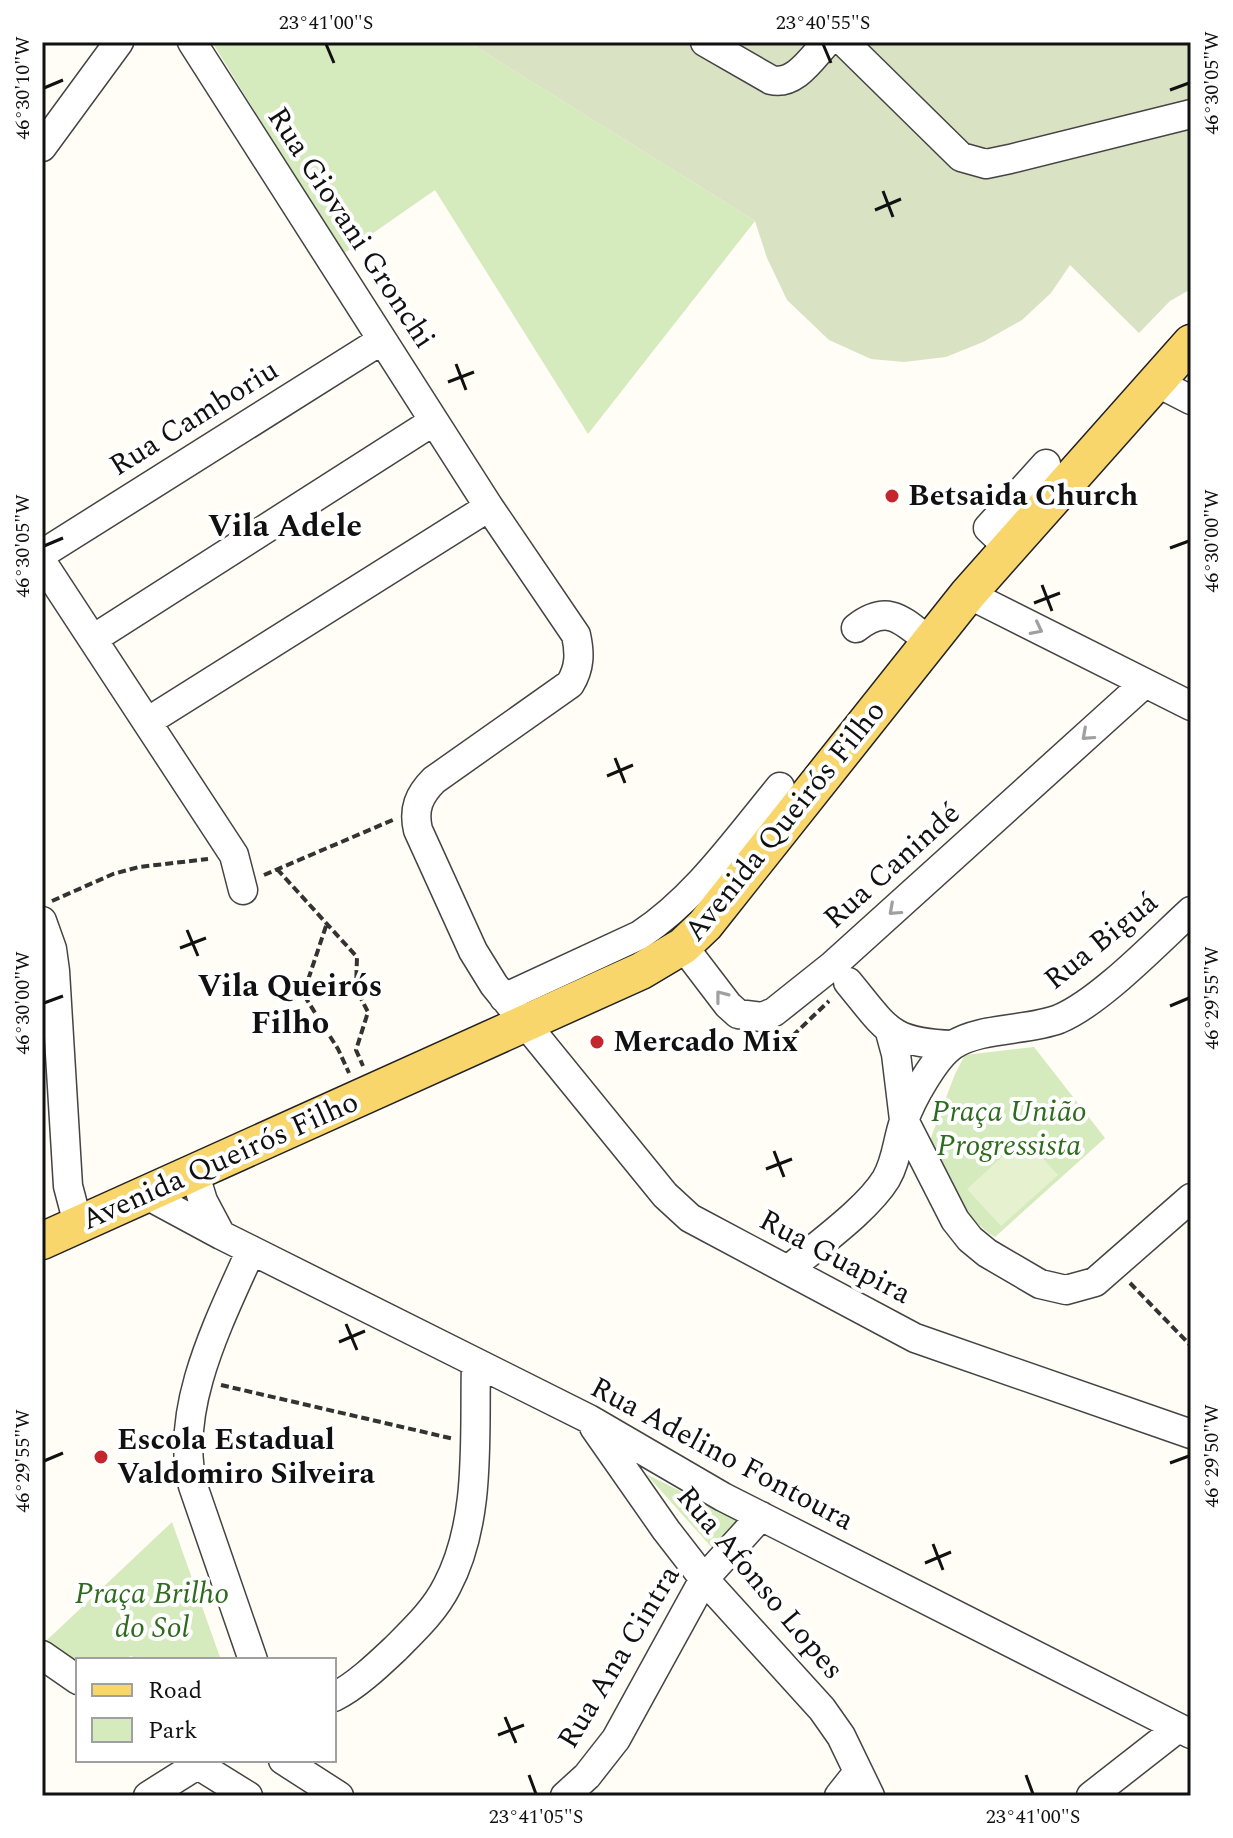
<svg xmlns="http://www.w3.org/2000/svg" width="1233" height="1838" font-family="Spectral,serif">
<rect width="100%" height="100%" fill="#fffdf5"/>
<path fill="#d5ebbd" d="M212,42H468L755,221L588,434L435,190L343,254Z
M1034,1047L1105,1138L995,1237C962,1218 947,1175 929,1143L955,1074L965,1055Z
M646,1474L740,1521L713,1549Z
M172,1522L221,1660H139L131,1656L121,1660H78V1664L46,1641Z"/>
<path fill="#d9e3c4" d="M468,42H1191V289L1170,301L1139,333L1070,265L1051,293L1022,320L983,342L946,357L904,362L871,359L829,340L787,300L767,258L755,221Z"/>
<path fill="#e6f2cf" d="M1024,1137L1058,1175L1001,1226L967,1189Z"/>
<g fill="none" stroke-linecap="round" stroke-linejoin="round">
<defs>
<path id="minor" d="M192,42L489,507L576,635C580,653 580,668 570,684L434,780C419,795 413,809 418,830L473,951L494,985L665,1195L690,1218L915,1338L1191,1434
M705,42L771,80C795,86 812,58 827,42
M844,42L961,157L986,164L1010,159L1191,114
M42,147L119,42
M1156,382L1191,400
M1009,548L988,528L1046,464
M42,554L382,340
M42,562L234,855L243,890
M968,594L1191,706
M856,628C888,603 902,620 929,641
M93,639L434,421
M147,722L489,507
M42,921L52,949L55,971L68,1186L78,1224
M683,946L728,1005L738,1014L762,1017L774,1012L833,965L1145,683
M848,982C887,1029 889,1043 953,1045
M504,998L640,935C696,898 737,839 780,787
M890,1032L896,1054L904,1120L955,1220L970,1239L987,1253L1040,1284L1066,1290L1095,1282L1191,1198
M194,1172L203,1201L221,1235
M145,1194L221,1235L589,1419L723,1497L1191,1734
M251,1250C220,1320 173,1409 193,1486L253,1660
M788,1270C817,1245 867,1210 886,1179C897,1160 897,1141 904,1121C911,1100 935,1057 953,1045C981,1027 1028,1031 1059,1019C1100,1002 1157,942 1191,911
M594,1427L666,1530L704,1579L822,1709L841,1736L870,1796
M42,1655L78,1680
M334,1697C356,1686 378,1665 396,1648C415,1629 435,1610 447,1586C482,1520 474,1435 476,1363
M190,1760L248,1796
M283,1760L339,1796
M148,1796L205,1760
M565,1796L587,1776L616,1739L704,1579L761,1516
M839,1796L858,1772
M1091,1796L1178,1728"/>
<path id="major" d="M42,1241L641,971L683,946L705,925L968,594L1191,343"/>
</defs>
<use href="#minor" stroke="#444" stroke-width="31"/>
<use href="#major" stroke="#222" stroke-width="39"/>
<path stroke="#333" stroke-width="4" stroke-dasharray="8 4" stroke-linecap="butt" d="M277,869L357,957L356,989L368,1012L356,1050L363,1066
M264,875L395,819
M52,901L113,874L139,867L208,859
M326,926L307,983V1000L338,1049L349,1073
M779,1036L778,1038L783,1045L829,1001
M1130,1283L1191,1346
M221,1385L454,1439"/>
<use href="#minor" stroke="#fff" stroke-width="28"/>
<use href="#major" stroke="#f9d66b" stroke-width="36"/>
</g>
<defs><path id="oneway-chevron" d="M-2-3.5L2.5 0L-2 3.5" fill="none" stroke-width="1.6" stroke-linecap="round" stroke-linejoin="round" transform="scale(2)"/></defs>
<g stroke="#a0a0a0">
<use href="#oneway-chevron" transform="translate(1037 629) rotate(27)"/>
<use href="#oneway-chevron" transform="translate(1087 735) rotate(138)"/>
<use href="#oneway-chevron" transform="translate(894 910) rotate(138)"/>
<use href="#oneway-chevron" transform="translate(721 996) rotate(-128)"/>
</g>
<path fill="none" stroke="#111" stroke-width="3" d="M326,44L334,63M823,44L831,63M44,88L63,80M1170,90L1189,83M883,191L893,217M875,210L901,199M456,364L466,390M448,382L474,372M44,546L63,538M1170,548L1189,541M1042,585L1052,611M1034,603L1060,593M615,758L625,783M607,776L633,765M187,930L198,956M180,948L206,938M44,1003L63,996M1170,1006L1189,998M774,1151L784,1177M766,1169L792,1159M346,1324L357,1350M339,1342L365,1331M44,1461L63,1453M1170,1463L1189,1456M933,1544L943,1570M925,1563L951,1552M505,1717L516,1743M498,1735L524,1725M529,1775L536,1794M1026,1775L1033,1794"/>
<g fill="#c4262e" stroke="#fff" stroke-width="3">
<circle cx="892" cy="496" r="8"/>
<circle cx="597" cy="1042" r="8"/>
<circle cx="101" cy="1457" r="8"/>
</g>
<g text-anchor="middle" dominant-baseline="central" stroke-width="8" stroke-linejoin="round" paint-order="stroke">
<g font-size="30" fill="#111" stroke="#fff">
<text transform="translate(351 228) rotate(57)">Rua Giovani Gronchi</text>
<text transform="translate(194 418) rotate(-32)">Rua Camboriu</text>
<text transform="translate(785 821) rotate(-51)">Avenida Queirós Filho</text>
<text transform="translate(892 866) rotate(-42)">Rua Canindé</text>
<text transform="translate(1101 941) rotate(-39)">Rua Biguá</text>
<text transform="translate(220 1161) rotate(-24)">Avenida Queirós Filho</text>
<text transform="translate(835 1257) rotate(28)">Rua Guapira</text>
<text transform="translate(722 1454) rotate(28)">Rua Adelino Fontoura</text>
<text transform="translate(760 1583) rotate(50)">Rua Afonso Lopes</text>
<text transform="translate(619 1657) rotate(-59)">Rua Ana Cintra</text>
</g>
<g font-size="30" font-weight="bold" fill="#111" stroke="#fff" text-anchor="start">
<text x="908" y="496">Betsaida Church</text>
<text x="613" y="1042">Mercado Mix</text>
<text x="117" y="1440">Escola Estadual<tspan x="117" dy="34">Valdomiro Silveira</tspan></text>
</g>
<g font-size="30" font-style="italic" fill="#2f6b1f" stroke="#fff">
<text x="1009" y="1112">Praça União<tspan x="1009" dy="34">Progressista</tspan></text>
<text x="152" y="1594">Praça Brilho<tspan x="152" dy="34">do Sol</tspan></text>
</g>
<g font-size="32" font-weight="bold" fill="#111" stroke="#fff">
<text x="285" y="526">Vila Adele</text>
<text x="290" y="986">Vila Queirós<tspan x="290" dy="37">Filho</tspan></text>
</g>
</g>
<rect width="1233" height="1838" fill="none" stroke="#ffffff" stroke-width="88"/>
<rect x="76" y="1658" width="260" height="104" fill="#ffffff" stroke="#a0a0a0" stroke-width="2"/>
<rect x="92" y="1684" width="40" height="12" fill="#f9d66b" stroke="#a0a0a0" stroke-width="2"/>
<text x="148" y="1698" font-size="24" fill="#111111">Road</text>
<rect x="92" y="1718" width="40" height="24" fill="#d5ebbd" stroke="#a0a0a0" stroke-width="2"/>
<text x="148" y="1738" font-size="24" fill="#111111">Park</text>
<rect x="44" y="44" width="1145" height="1750" fill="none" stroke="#111" stroke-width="3"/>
<g font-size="20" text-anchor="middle" fill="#111">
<text x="326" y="29">23°41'00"S</text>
<text x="823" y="29">23°40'55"S</text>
<text transform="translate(1211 83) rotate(-90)" y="7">46°30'05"W</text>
<text transform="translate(22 88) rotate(-90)" y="7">46°30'10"W</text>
<text transform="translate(1211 541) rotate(-90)" y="7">46°30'00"W</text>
<text transform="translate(22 546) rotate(-90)" y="7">46°30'05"W</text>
<text transform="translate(1211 998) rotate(-90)" y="7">46°29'55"W</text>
<text transform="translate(22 1003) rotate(-90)" y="7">46°30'00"W</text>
<text transform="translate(1211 1456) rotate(-90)" y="7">46°29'50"W</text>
<text transform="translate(22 1461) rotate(-90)" y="7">46°29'55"W</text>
<text x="536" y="1823">23°41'05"S</text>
<text x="1033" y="1823">23°41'00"S</text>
</g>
</svg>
